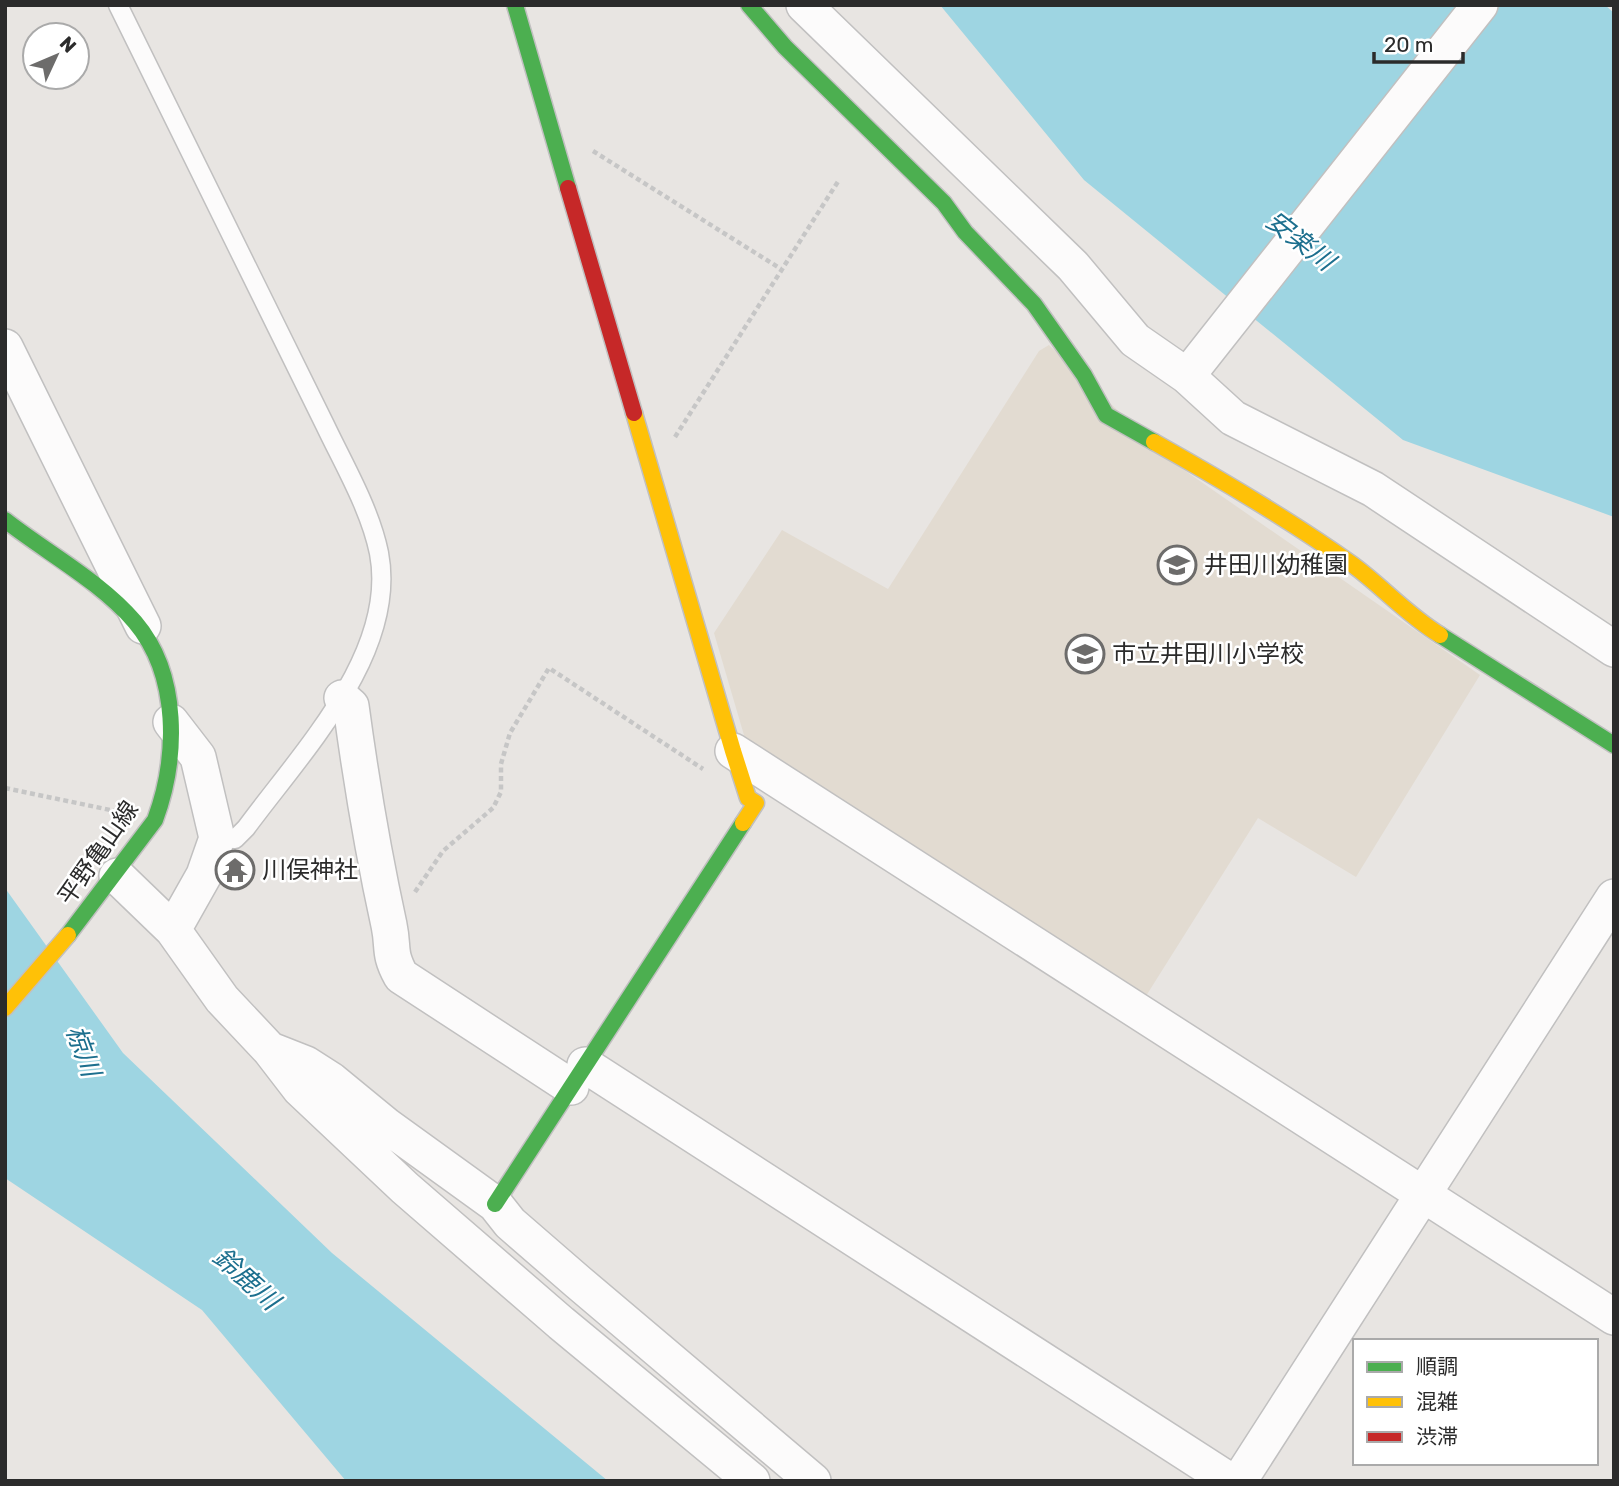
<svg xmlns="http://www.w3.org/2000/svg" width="1619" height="1486" font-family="Rubik,'Noto Sans JP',sans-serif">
<rect width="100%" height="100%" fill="#e8e5e2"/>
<path fill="#e2dbd1" d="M1049,345L1171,461L1480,675L1356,877L1258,818L1146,996L746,742L714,633L782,530L888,589L1039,351Z"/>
<path fill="#9ed5e2" d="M940,5H1605L1614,13V517L1403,440L1084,180Z
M5,888L123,1053L332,1253L608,1481H346L202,1310L5,1178Z"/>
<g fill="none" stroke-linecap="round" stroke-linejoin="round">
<defs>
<path id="lane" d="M118,5L325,425C344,465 370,509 379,553C398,653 301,753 246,828L235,839L217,838"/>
<path id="street" d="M804,5L1073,266L1135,340L1187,376L1233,418L1373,489L1614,649
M5,347L143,626
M1187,376L1480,5
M342,698L351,706C361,780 373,852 389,925C394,949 388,952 401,976L571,1087
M171,722L198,757L217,838L204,875L173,930
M733,751L1614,1317
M117,876L173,930L222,999L270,1050L300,1089L405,1188L561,1323L752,1481
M273,1051L306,1064L331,1080L387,1126L495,1204L510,1223L578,1282L813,1481
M585,1065L1230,1481
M1239,1481L1614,897"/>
<path id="fast" d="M515,5L568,188
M749,5L785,47L944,203L965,232L1034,304L1084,375L1106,415L1154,442
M5,520C47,553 100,581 135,622C180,675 178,758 155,820L68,935
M1440,635L1614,745
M495,1204L743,823"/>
<path id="slow" d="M634,413L733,751L748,798L756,803L743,823
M1154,442C1222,480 1290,520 1353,565C1384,588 1406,614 1440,635
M5,1008L68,935"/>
<path id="jam" d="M568,188L634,413"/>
</defs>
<use href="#lane" stroke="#c1c0c0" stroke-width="21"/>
<use href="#street" stroke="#c1c0c0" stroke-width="38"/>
<use href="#fast" stroke="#c1c0c0" stroke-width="19"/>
<use href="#slow" stroke="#c1c0c0" stroke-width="19"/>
<use href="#jam" stroke="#c1c0c0" stroke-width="19"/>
<path stroke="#c6c6c6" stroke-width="4.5" stroke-dasharray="5 3.5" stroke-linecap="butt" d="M593,151L781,269
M675,437L839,180
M5,788L120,812
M415,892L443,851L493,808L501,792V764L510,733L549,668L703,769"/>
<use href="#lane" stroke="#fcfbfb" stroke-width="18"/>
<use href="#street" stroke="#fcfbfb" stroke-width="35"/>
<use href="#fast" stroke="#4caf50" stroke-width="16"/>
<use href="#slow" stroke="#ffc107" stroke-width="16"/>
<use href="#jam" stroke="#c62828" stroke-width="16"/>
</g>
<defs>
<symbol id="school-ring" viewBox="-11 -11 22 22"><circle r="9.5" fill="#fff" stroke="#6d6c6b" stroke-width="1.5"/><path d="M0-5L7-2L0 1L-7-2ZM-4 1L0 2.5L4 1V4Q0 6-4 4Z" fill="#6d6c6b"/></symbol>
<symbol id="temple-ring" viewBox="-11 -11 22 22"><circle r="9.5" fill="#fff" stroke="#6d6c6b" stroke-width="1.5"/><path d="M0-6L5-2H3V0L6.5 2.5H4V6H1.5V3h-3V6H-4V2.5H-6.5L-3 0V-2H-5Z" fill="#6d6c6b"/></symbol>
</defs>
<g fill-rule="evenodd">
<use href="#school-ring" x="1155" y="543" width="44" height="44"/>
<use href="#school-ring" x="1063" y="632" width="44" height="44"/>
<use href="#temple-ring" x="213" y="848" width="44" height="44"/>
</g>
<g text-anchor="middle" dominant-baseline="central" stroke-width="5" stroke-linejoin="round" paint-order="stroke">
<g font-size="24" fill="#2b2b2b" stroke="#fff" text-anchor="start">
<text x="1204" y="565">井田川幼稚園</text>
<text x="1112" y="654">市立井田川小学校</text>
<text x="262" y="870">川俣神社</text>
</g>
<g font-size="24" fill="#2b2b2b" stroke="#fff">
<text transform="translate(98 853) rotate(-55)">平野亀山線</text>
</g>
<g font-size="26" font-style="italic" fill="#1c6f8e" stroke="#fff">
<text transform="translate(1300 241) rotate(38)">安楽川</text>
<text transform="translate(83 1051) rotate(70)">椋川</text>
<text transform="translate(246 1279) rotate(42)">鈴鹿川</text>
</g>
</g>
<rect width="1619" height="1486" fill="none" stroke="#2b2b2b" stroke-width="14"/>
<rect x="1353" y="1339" width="245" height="126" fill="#ffffff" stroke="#aaaaaa" stroke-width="2"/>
<rect x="1367" y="1362" width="35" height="10" fill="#4caf50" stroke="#aaaaaa" stroke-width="2"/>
<text x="1416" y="1374" font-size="21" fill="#2b2b2b">順調</text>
<rect x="1367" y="1397" width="35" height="10" fill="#ffc107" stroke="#aaaaaa" stroke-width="2"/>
<text x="1416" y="1409" font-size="21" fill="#2b2b2b">混雑</text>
<rect x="1367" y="1432" width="35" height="10" fill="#c62828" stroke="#aaaaaa" stroke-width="2"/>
<text x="1416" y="1444" font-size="21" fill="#2b2b2b">渋滞</text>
<g transform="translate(56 56) rotate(46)"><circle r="33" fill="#ffffff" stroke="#aaaaaa" stroke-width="2"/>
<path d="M0-5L12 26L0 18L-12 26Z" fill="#6d6c6b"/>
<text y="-10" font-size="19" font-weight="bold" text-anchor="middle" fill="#2b2b2b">N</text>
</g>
<path d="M1374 52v10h89v-10" fill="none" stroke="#2b2b2b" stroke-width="3.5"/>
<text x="1384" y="52" font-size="21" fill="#2b2b2b" stroke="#ffffff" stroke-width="5" paint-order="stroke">20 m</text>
</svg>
